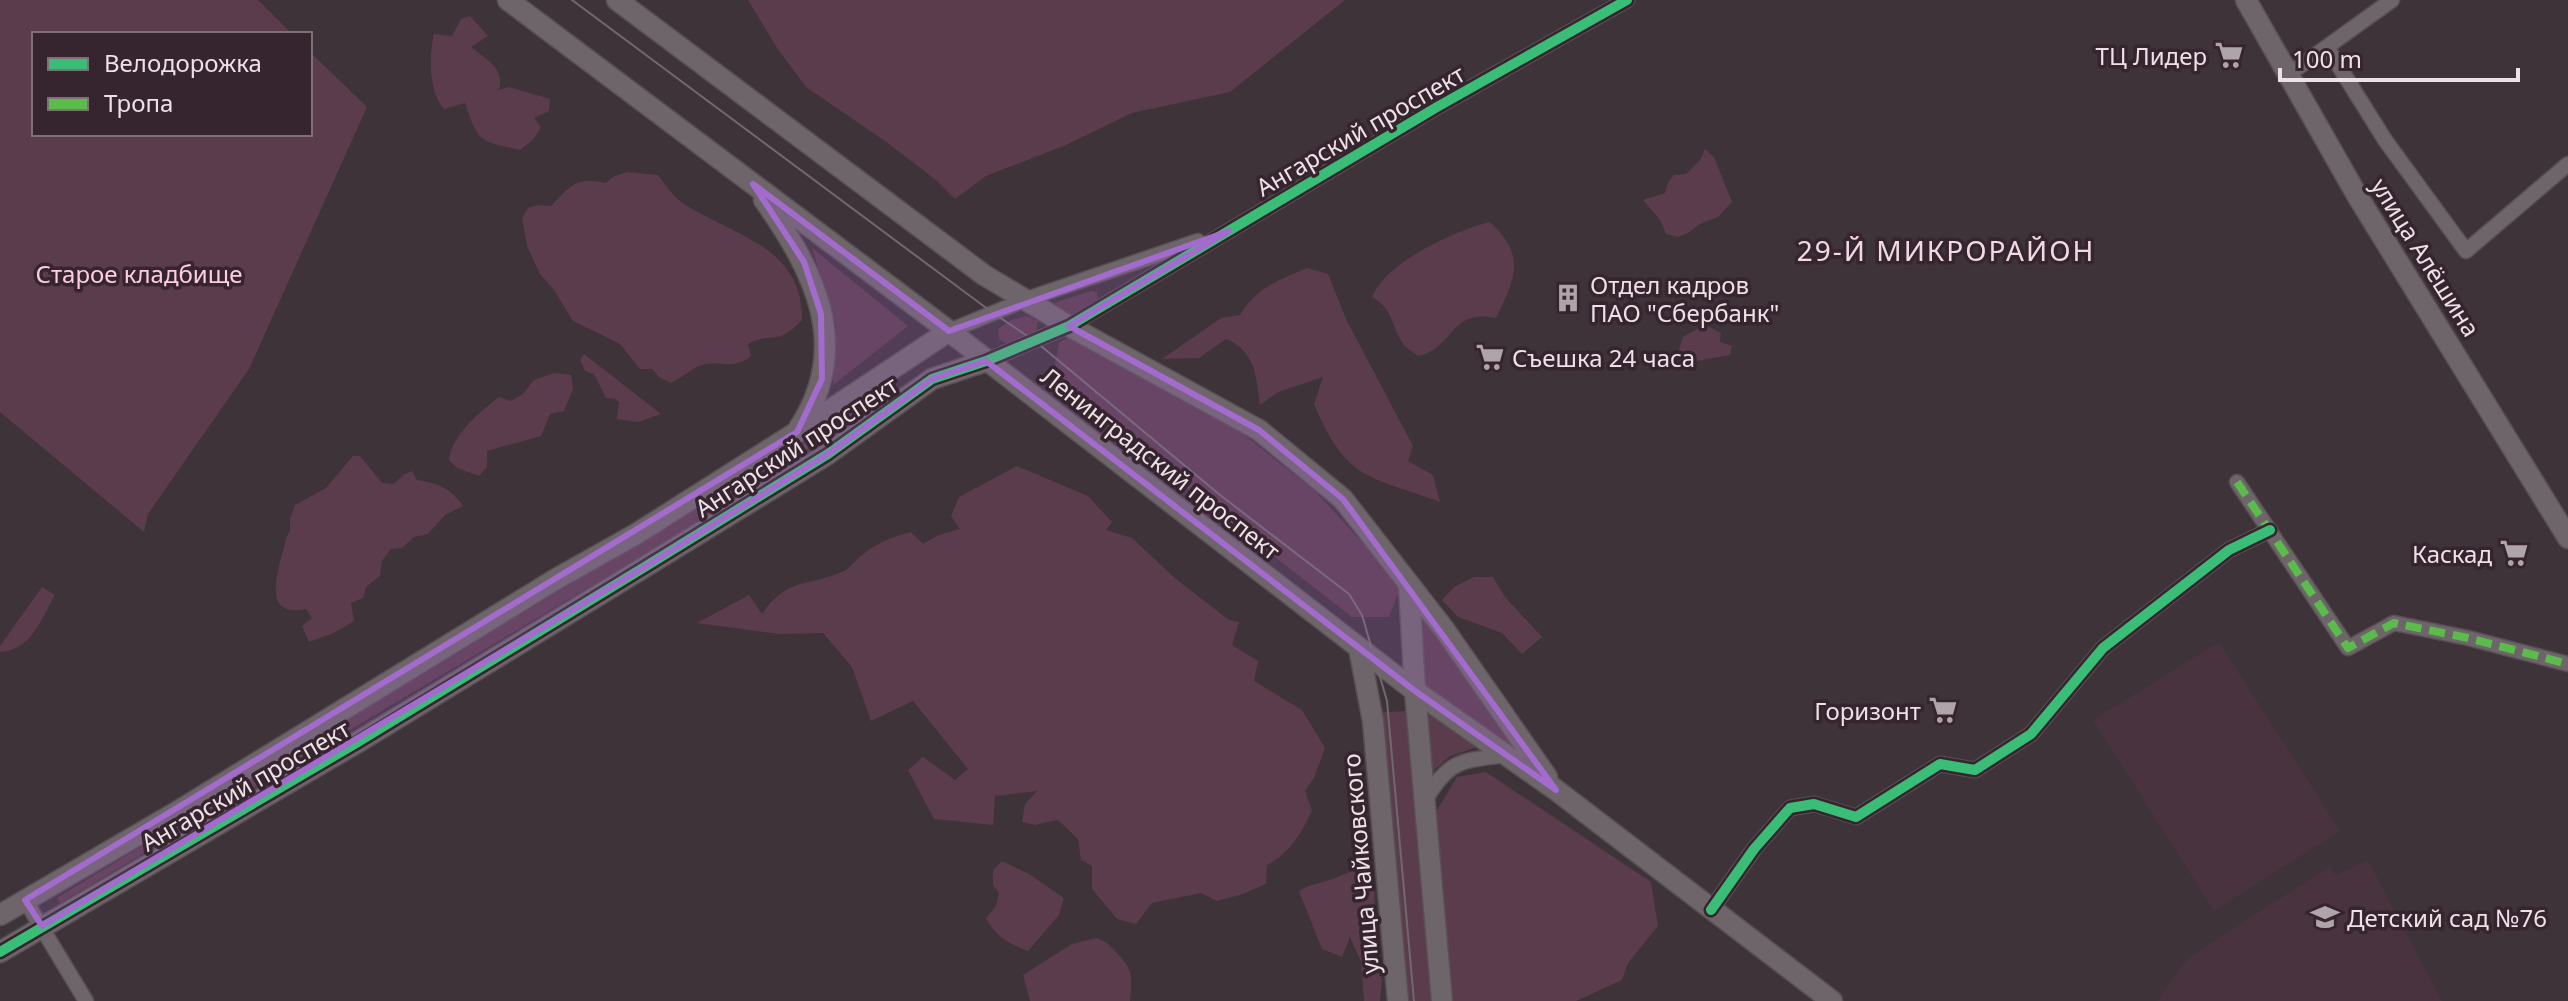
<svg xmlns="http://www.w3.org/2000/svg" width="2568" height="1001" font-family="'Noto Sans',sans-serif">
<rect width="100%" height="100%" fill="#3d3338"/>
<path fill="#49333e" d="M2219,642L2340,831L2214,911L2093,720Z
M2368,860L2442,1001H2157L2188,958L2330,866L2335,875Z"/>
<path fill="#5b3c4c" d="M0,0H258L292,34H34V134H310V52L367,107L249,369L148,514L144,532L0,412Z
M748,0H1345L1230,92L1132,113L1066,145L986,176L955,199L936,180L885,141L806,87L777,48Z
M470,16L488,36L471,47C487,60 505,68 499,90L509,87L550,99L549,111L534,118L541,127L533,140L520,150C480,141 478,143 465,103L444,109C428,91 429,55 434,34L452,36L461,19Z
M1705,149L1714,157L1732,202L1718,217L1700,224L1688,233L1678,237L1666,234L1660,220L1643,200L1665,193L1668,182L1674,175L1686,174L1701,159Z
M627,172L658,175C666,186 675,199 687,206C738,237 803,248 802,320C777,347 772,331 748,344L751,356C737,369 722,362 706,364C693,366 683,378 671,383L659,377L652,369H640L620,344L573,321L554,290L540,274L527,246L522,218L528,208L538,205L551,206C570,186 577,176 606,183L613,177Z
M1490,222C1526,256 1516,277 1496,318C1449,308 1454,349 1418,356C1413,352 1405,348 1402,342C1391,325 1393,309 1372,297C1386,262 1454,231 1490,222Z
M812,248L908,326L833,385L836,326Z
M1307,268L1328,274L1347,321L1413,446L1408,461L1433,475L1440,502C1368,475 1347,482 1314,404L1323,377L1278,392L1260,405C1256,376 1256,352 1226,339L1199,358L1162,359L1221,318L1240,315C1256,288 1279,280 1307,268Z
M1091,291L1097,292L1098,301L1071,315L1054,303Z
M1027,316L1038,321L1036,331C1024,337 1010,349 999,339L998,329L1011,320Z
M1709,327L1721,333L1720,342L1732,346L1730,355L1691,362L1680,361L1677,356L1683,337L1699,328Z
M1071,336L1234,427L1316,492L1401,585L1389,617H1352L1101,421L1062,377L1055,364L1059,343Z
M584,354L661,414L638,422L617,419L619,402L615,399L606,398L594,374L585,371L580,360Z
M554,373L571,375L573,389L564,411L550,414L541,436L487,451V467L479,476L457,468L449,460C452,434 480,412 499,397L510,401L523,394L534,380Z
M880,389L883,394L803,452L799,447Z
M353,456H360L382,483L394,484L403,475L412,471L417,480C439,484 450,487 463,506L445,515L428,534L414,537L402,548L391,549L382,561L380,576L366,587L363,598L351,603L354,621L334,633L309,642L302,626L312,618L306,609C257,619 281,565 286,538L290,531V519L295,505L326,488Z
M1017,466L1088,496L1112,522L1106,530L1132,538L1176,579L1229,620L1239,622L1232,645L1258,661L1254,681L1302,710L1325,748L1314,778L1305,791L1312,810C1302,833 1290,853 1267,865L1266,884L1243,894L1217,901L1201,893L1152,903L1136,924L1117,919L1092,889V866L1081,860L1078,839L1058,820L1035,825L1022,822L1025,804L1037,791L995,796L993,825L934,819L908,770L923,757L955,780L968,769L913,701L871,721L852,667L823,633L778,634L697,623L749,595L762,614C787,577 807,587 842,572C850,569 854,561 861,556C876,543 892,537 911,532L923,544L939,535L960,529L951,516L959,497Z
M758,469L765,482L60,903L57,898Z
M1474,577H1493L1505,597L1542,637L1522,654L1502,633L1458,617L1442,600L1454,587Z
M42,587L55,595C41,619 32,650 0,652V646Z
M1419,609L1521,754L1424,685Z
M1425,710L1480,746L1450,756L1431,773Z
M1408,711L1433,1001H1409L1383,712Z
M1486,772L1651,882L1658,926L1628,963L1622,980L1576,1001H1453L1434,815L1457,777Z
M1002,861L1029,874L1064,898L1059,915L1028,951C1008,943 997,938 986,918L996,906L999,893L993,885V870Z
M1366,866L1374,881L1375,933L1382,981L1380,1001H1364L1361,962L1350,937L1342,957L1322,949L1299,891C1307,886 1313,885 1323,882C1338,878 1351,870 1366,866Z
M1096,938C1107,941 1109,945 1117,953C1134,971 1132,977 1130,1001H1030L1023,975L1072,944Z"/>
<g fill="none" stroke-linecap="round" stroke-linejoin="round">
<defs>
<path id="street" d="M2327,47L2385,140L2466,251L2568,164
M2289,74L2392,0
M949,331L1027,299L1198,241
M986,361L1069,326L1437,107L1627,0
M2237,482L2348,648L2394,623L2468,638L2568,664
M1424,802C1449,760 1459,761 1506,755
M25,900L86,1001
M1711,910L1754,849L1790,808L1814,804L1856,817L1940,764L1975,770L2031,734L2103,648L2229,550L2270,530"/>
<path id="secondary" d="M508,0L949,331L1415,691L1556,790L1832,1001
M617,0L984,275L1069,326L1259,430L1343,499L1444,629L1547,777
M2246,0L2358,197L2568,538
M764,200C814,271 853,346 799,428
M1409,584L1415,691L1442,1001
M1359,648L1373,721L1398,1001
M0,915L175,813L556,579L636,534L797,432L949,331
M0,952L358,742L643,568L828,454L932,379L986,361"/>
</defs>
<use href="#street" stroke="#584f54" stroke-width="17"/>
<use href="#secondary" stroke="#584f54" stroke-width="23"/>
<use href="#street" stroke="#6d6569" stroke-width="14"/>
<use href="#secondary" stroke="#6d6569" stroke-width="20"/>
<path stroke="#6f696d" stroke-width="2" d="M572,0L993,313L1035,341L1220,495L1349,594L1362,615L1387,701L1414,1001"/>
<path stroke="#5cbc4b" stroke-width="8" stroke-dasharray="16 8" stroke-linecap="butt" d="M2237,482L2348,648L2394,623L2468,638L2568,664"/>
<defs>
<path id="cycleway" d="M1711,910L1754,849L1790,808L1814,804L1856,817L1940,764L1975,770L2031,734L2103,648L2229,550L2270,530
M0,952L358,742L643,568L828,454L932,379L986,361L1069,326L1437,107L1627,0"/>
</defs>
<use href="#cycleway" stroke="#36252e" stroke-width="15"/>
<use href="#cycleway" stroke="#3abd76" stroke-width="10"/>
</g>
<path fill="#a36bcd" fill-opacity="0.2" stroke="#a36bcd" stroke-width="6" stroke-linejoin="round" d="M753,184L949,331L1229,231L1069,326L1259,430L1343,499L1556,790L1415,691L986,361L932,379L828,454L643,568L42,926L25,900L797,432L822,379L821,314L804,262Z"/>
<defs>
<symbol id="supermarket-bare" viewBox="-9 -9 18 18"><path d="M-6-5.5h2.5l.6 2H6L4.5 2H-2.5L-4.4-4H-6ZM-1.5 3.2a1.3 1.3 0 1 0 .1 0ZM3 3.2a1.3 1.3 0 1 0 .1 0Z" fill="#afa4aa" stroke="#36252e" stroke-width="2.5" paint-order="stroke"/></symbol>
<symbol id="building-bare" viewBox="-9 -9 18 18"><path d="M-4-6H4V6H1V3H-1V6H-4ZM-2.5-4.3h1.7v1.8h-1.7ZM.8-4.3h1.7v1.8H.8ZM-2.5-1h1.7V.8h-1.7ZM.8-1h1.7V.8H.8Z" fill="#afa4aa" stroke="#36252e" stroke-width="2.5" paint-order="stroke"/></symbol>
<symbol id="school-bare" viewBox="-9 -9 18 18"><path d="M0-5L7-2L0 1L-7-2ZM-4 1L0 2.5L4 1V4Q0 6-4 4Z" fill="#afa4aa" stroke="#36252e" stroke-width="2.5" paint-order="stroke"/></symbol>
</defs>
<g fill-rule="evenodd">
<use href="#supermarket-bare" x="2209" y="35" width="40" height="40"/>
<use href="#building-bare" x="1548" y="278" width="40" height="40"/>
<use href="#supermarket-bare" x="1470" y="337" width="40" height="40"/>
<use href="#supermarket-bare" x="2494" y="533" width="40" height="40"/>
<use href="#supermarket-bare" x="1923" y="690" width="40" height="40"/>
<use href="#school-bare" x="2305" y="897" width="40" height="40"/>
</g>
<g text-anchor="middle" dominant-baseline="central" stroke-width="7" stroke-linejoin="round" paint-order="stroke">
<g font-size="24" fill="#ede1e7" stroke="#36252e" text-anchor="end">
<text x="2207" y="55">ТЦ Лидер</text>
<text x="1590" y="284" text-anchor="start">Отдел кадров<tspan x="1590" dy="28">ПАО "Сбербанк"</tspan></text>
<text x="1512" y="357" text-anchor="start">Съешка 24 часа</text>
<text x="2492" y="553">Каскад</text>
<text x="1921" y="710">Горизонт</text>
<text x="2347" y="917" text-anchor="start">Детский сад №76</text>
</g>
<g font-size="24" fill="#ede1e7" stroke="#36252e">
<text transform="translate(1360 130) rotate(-30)">Ангарский проспект</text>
<text transform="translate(2426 257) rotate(58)">улица Алёшина</text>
<text transform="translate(796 446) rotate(-33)">Ангарский проспект</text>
<text transform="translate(1161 463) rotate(38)">Ленинградский проспект</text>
<text transform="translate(245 785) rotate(-30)">Ангарский проспект</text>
<text transform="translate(1360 864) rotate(-95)">улица Чайковского</text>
</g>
<g font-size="24" fill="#fdcce3" stroke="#36252e">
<text x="139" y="273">Старое кладбище</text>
</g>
<g font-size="28" letter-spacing="2" fill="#f0d9e3" stroke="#36252e">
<text x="1946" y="250">29-Й МИКРОРАЙОН</text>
</g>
</g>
<rect x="32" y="32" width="280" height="104" fill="#36252e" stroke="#7f7078" stroke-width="2"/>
<rect x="48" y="58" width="40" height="12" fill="#3abd76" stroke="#7f7078" stroke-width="2"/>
<text x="104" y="72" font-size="24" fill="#ede1e7">Велодорожка</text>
<rect x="48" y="98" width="40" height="12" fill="#5cbc4b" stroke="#7f7078" stroke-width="2"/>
<text x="104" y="112" font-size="24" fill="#ede1e7">Тропа</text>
<path d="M2280 68v12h238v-12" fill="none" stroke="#ede1e7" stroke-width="4"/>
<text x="2292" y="68" font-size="24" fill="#ede1e7" stroke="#36252e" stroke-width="6" paint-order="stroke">100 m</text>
</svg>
